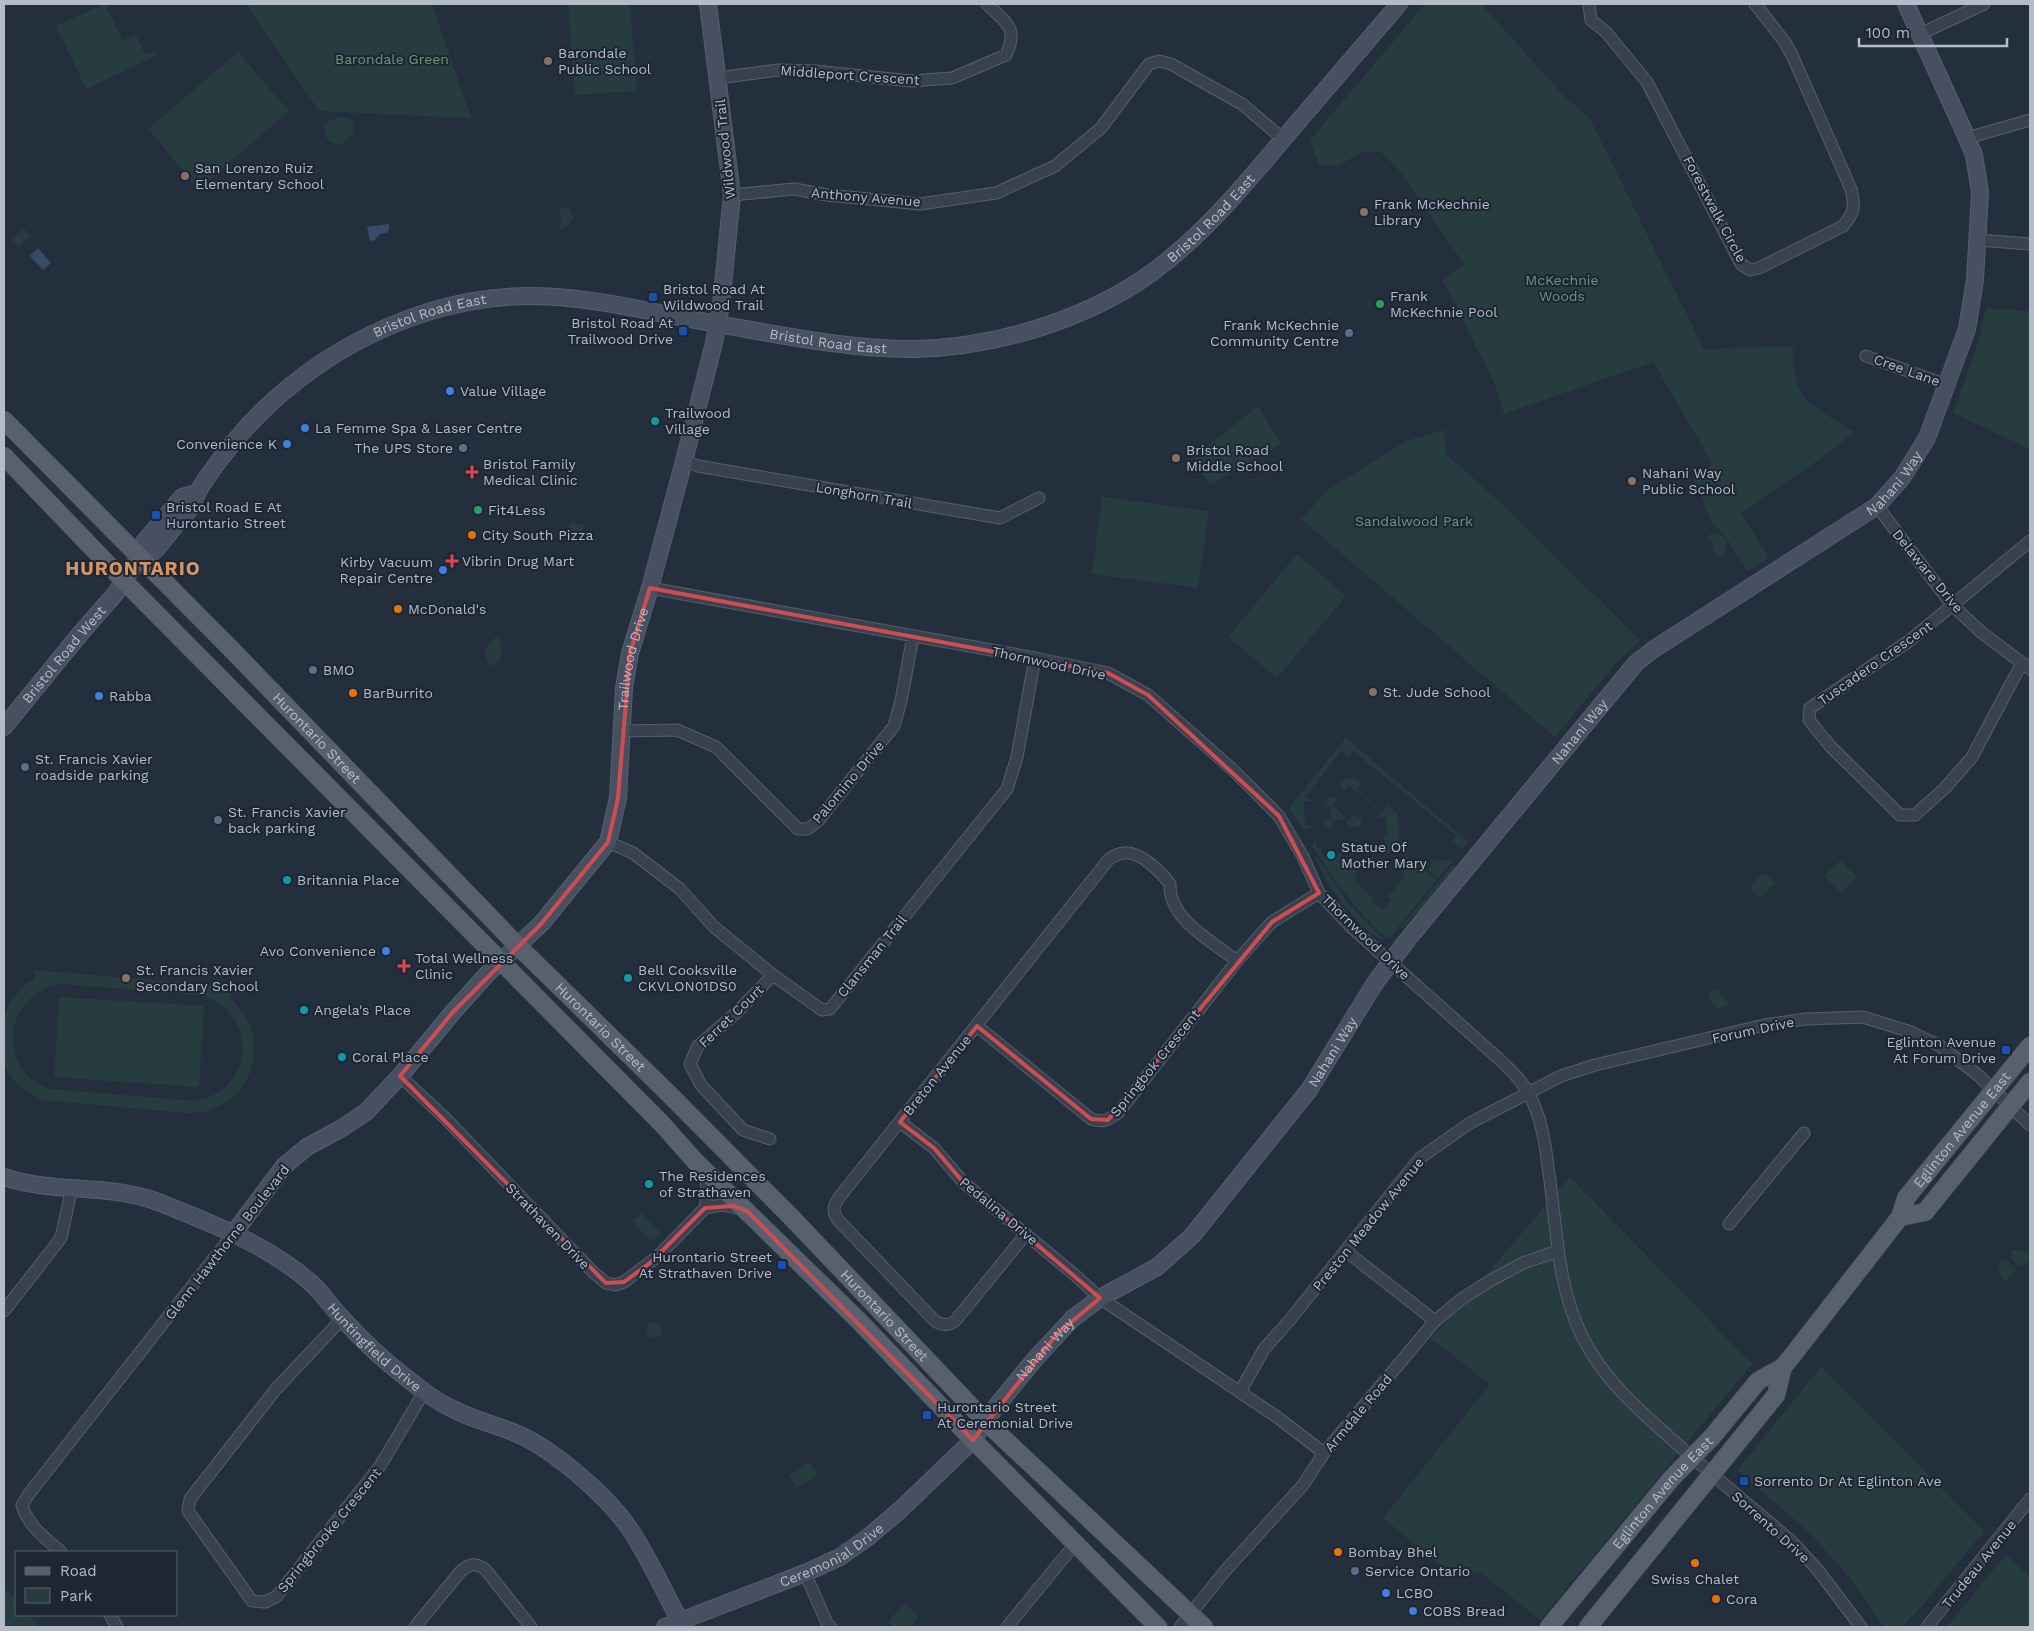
<svg xmlns="http://www.w3.org/2000/svg" width="2034" height="1631" font-family="'Work Sans',sans-serif">
<rect width="100%" height="100%" fill="#242f3e"/>
<path fill="#263c3f" fill-rule="evenodd" d="M105,4L123,41L136,35L145,55L154,51L156,56L86,89L56,26Z
M246,4H432L471,118L319,111Z
M568,4H630L637,91L575,95Z
M1425,4H1481L1566,98L1589,117L1704,349L1793,346C1792,359 1795,380 1801,392C1809,406 1840,423 1854,432L1820,459L1741,513L1769,558L1748,571L1723,533L1713,525L1694,480L1709,473L1711,461L1653,362L1504,414L1495,384L1443,281L1464,264L1398,169L1381,152H1363L1341,164L1333,166L1319,165L1310,140Z
M238,52L289,111L199,189L148,129Z
M341,117L352,120C356,132 352,138 341,145L331,142L325,136L324,126L330,120Z
M569,208L573,216C571,224 566,227 559,229L562,218L559,209Z
M23,228L31,236L19,247L11,240Z
M1986,308L2030,311V449L1953,413L1979,340Z
M1258,406L1281,444L1210,485L1194,457Z
M1444,430L1446,454L1501,503L1640,640L1615,664L1555,737L1301,519L1328,490L1340,482L1408,440Z
M1102,497L1209,511L1198,588L1092,574Z
M570,522L584,525L579,546L567,537Z
M1711,534H1721L1727,542L1724,554L1719,557L1713,549V542L1707,537Z
M1297,554L1346,596L1277,678L1228,637Z
M497,636C504,649 505,661 489,666C482,653 486,645 497,636Z
M1346,738L1468,842L1462,850L1452,842L1457,836L1353,751L1348,757L1341,751L1306,796L1312,801L1304,802L1305,825H1315L1304,830L1289,808Z
M1354,777L1362,783L1356,789L1383,812L1388,805L1398,815L1399,840L1388,853L1383,849L1385,846L1384,835L1387,834L1386,817L1376,818L1381,812L1349,785L1343,791L1341,787L1342,781Z
M1334,797L1337,799L1332,805L1349,820L1355,814L1362,821L1360,826L1348,827L1347,819L1332,821V828L1325,826L1323,819H1331V807H1323L1329,798Z
M1316,841V848H1321L1323,855L1330,861H1333L1341,849L1347,848L1340,857L1357,871L1354,874L1357,878L1355,881L1373,898L1371,901L1382,910L1391,899L1388,897L1405,875L1398,868L1407,857L1437,880L1389,938L1385,937C1354,908 1334,880 1312,845Z
M1316,856L1348,903L1384,939L1385,941C1364,935 1334,894 1323,875L1324,874L1314,857Z
M1451,860L1453,861L1438,878L1428,870L1433,861Z
M1841,860L1857,877L1841,893L1824,876Z
M1454,863L1455,869L1417,915L1415,914L1403,928L1401,927Z
M1766,874L1775,883L1760,898L1750,887L1760,875Z
M35,970L228,986L232,988L231,999C269,1034 259,1091 211,1110C204,1113 195,1112 188,1113L40,1100L16,1083L7,1071L4,1063V1015L13,998L27,983L34,980ZM60,984L203,995C211,999 219,1002 226,1009C248,1030 248,1068 224,1088C216,1095 206,1098 196,1101L49,1089C39,1084 28,1079 22,1069C0,1033 20,992 60,984Z
M1717,989L1729,1004L1718,1010L1709,998L1711,991Z
M59,997L204,1006L199,1087L54,1077Z
M1570,1177L1752,1364L1540,1620L1483,1574L1442,1567L1383,1518L1490,1384L1431,1339Z
M641,1213L661,1233L652,1242L632,1221Z
M2012,1250C2019,1250 2025,1250 2030,1257V1261L2018,1267L2011,1257Z
M1999,1260L2008,1261L2016,1270L2005,1282L1998,1270Z
M646 1330a8 8 0 1 1 16 0a8 8 0 1 1-16 0Z
M1821,1367L1984,1531L1922,1606L1902,1627H1884L1850,1578L1809,1532L1737,1470Z
M809,1462L818,1475L797,1488L790,1476L791,1474Z
M2006,1554L2030,1577V1627H1947Z
M4,1588L16,1601V1615H30L39,1627H4Z
M904,1603L919,1616L910,1627H894L888,1622Z"/>
<path fill="#394c67" d="M389,224V229L387,233L380,234L375,240L370,241L367,227Z
M38,248L51,263L43,270L30,256Z"/>
<g fill="none" stroke-linecap="round" stroke-linejoin="round">
<defs>
<path id="street" d="M1590,4L1589,6L1591,20L1606,32L1647,82L1741,264L1750,270L1759,268L1843,226C1855,212 1855,207 1851,189L1792,55L1784,41L1755,4
M1920,34L1984,4
M718,78L778,70L815,71L911,81L952,78L1006,55C1019,27 1006,23 987,4
M1967,138L2030,120
M732,195L794,189L827,195L920,204L996,193L1055,166L1101,128L1149,64L1159,61L1171,64L1242,104L1283,139
M1978,240L2030,244
M1866,356L1947,385
M684,461L698,466L1000,518L1039,498
M1877,506L1952,605L1981,632L2030,669
M650,588L1035,658L1108,673L1148,695L1232,769L1279,816L1303,857L1319,893L1351,927L1499,1059C1510,1070 1522,1080 1529,1094C1541,1117 1545,1141 1548,1167C1557,1224 1556,1285 1583,1338C1606,1384 1646,1416 1684,1450
M2022,663L1972,757L1945,788L1915,815H1900L1830,746L1809,720L1810,708L1909,641L2030,541
M622,731L677,730L716,747L798,829H808L818,821L894,726L901,701L913,636
M608,842L633,853L680,889L714,927L773,975L822,1010L830,1009L1007,789L1017,757L1035,658
M977,1026L1091,1119C1103,1123 1108,1120 1118,1113L1237,961L1261,934L1272,922L1319,893
M400,1076L445,1118L594,1273L606,1283L615,1285L624,1282L657,1257L705,1208L722,1205L741,1209
M900,1122L934,1148L963,1182L1076,1276L1100,1298L1277,1417L1324,1453
M770,1139L743,1130L701,1085L690,1064L698,1046L737,1012L773,975
M702,1171C709,1182 707,1196 705,1208
M1729,1224L1804,1133
M1026,1234L955,1321C948,1326 940,1326 933,1319L838,1220C831,1211 834,1204 841,1195L1109,859C1114,856 1118,853 1124,853C1140,851 1161,872 1170,884C1168,919 1213,942 1237,961
M1346,1251L1435,1321
M4,1311L61,1238L72,1187
M342,1319L276,1389L190,1499L188,1511L252,1601L265,1602L276,1597L380,1466L424,1392
M1240,1392L1264,1349L1289,1321L1420,1158L1470,1123L1561,1076L1595,1065L1764,1025L1806,1019L1863,1017L1911,1032L1940,1046L1978,1075L2030,1125
M1692,1457L1790,1540L1817,1569L1861,1627
M61,1552C45,1538 28,1526 22,1505L28,1495L233,1234
M805,1573L827,1623L831,1627
M110,1615L117,1627
M415,1627L461,1571C470,1564 474,1562 485,1569L531,1627
M1007,1627L1075,1544
M1180,1627L1225,1571L1303,1485L1324,1453L1435,1321L1460,1300L1488,1282L1523,1263L1558,1251
M1927,1627L2030,1499"/>
<g id="secondary">
<path id="s1" d="M139,558C144,556 149,555 153,552C159,548 163,540 168,535C175,525 185,516 192,506C194,501 195,496 198,492C207,475 221,458 233,443C284,381 353,335 431,311C532,280 607,304 706,322C772,333 848,350 915,349C1001,347 1100,316 1167,261C1214,223 1252,176 1291,130C1327,88 1363,46 1399,4"/>
<path id="s2" d="M4,727L80,634L115,594L139,558L144,542L182,497L197,493"/>
<path id="s3" d="M4,1177C54,1194 108,1183 158,1202C209,1222 270,1246 311,1283C323,1293 331,1307 342,1318C360,1338 382,1359 404,1376C419,1388 435,1401 453,1409C477,1422 504,1426 528,1439C560,1456 609,1498 629,1528C649,1557 663,1590 680,1621"/>
<path id="s4" d="M233,1234L284,1166L307,1147L342,1128L366,1112L400,1076L453,1012L488,973L541,924L608,842L618,798L624,688L630,653L650,588L684,461L714,343L721,305L732,195L708,4"/>
<path id="s5" d="M665,1627L805,1573L840,1557L867,1538L899,1511L973,1440L994,1409L1035,1359L1072,1319L1100,1298L1157,1267L1192,1236L1309,1090L1375,983L1408,939L1636,663L1654,649L1877,506L1902,478L1927,438L1967,329L1975,280L1980,193L1974,155L1967,138L1906,4"/>
</g>
<g id="primary">
<path id="s6" d="M4,420L234,652L518,946L669,1094L794,1220L986,1422L1204,1627"/>
<path d="M4,456L125,582L663,1125L694,1160L858,1320L973,1440L1158,1627"/>
<path d="M1900,1217L1925,1212L2030,1082"/>
<path id="s7" d="M1549,1627L1671,1479L1712,1437L1758,1381L1783,1367L1792,1356L1900,1217L1906,1198L2030,1046"/>
<path d="M1588,1627L1776,1395L1783,1367"/>
</g>
</defs>
<use href="#street" stroke="#565f6c" stroke-width="13"/>
<use href="#secondary" stroke="#565f6c" stroke-width="18"/>
<use href="#primary" stroke="#414a57" stroke-width="19"/>
<use href="#street" stroke="#38414e" stroke-width="11"/>
<use href="#secondary" stroke="#465061" stroke-width="16"/>
<use href="#primary" stroke="#56606e" stroke-width="18"/>
</g>
<path fill="none" stroke="#ce4d50" stroke-width="4" stroke-linejoin="round" d="M650,588L1108,673L1148,695L1279,816L1319,893L1272,922L1108,1120L1091,1119L977,1026L900,1122L934,1148L963,1182L1100,1298L1057,1334L973,1440L747,1211L733,1206L705,1208L650,1263L624,1282L606,1283L400,1076L453,1012L541,924L608,842L618,798L630,653Z"/>
<g fill="#8d6e63" stroke="#1d2633" stroke-width="2">
<circle cx="548" cy="61" r="5"/>
<circle cx="185" cy="176" r="5"/>
<circle cx="1364" cy="212" r="5"/>
<circle cx="1176" cy="458" r="5"/>
<circle cx="1632" cy="481" r="5"/>
<circle cx="1373" cy="692" r="5"/>
<circle cx="126" cy="978" r="5"/>
</g>
<g fill="#1a4fb4" stroke="#1d2633" stroke-width="2">
<rect x="648" y="292" width="10" height="10" rx="2.5"/>
<rect x="678" y="326" width="10" height="10" rx="2.5"/>
<rect x="151" y="510" width="10" height="10" rx="2.5"/>
<rect x="2001" y="1045" width="10" height="10" rx="2.5"/>
<rect x="777" y="1260" width="10" height="10" rx="2.5"/>
<rect x="922" y="1410" width="10" height="10" rx="2.5"/>
<rect x="1739" y="1476" width="10" height="10" rx="2.5"/>
</g>
<g fill="#2e9e5b" stroke="#1d2633" stroke-width="2">
<circle cx="1380" cy="304" r="5"/>
<circle cx="478" cy="510" r="5"/>
</g>
<g fill="#5c6f8a" stroke="#1d2633" stroke-width="2">
<circle cx="1349" cy="333" r="5"/>
<circle cx="463" cy="448" r="5"/>
<circle cx="313" cy="670" r="5"/>
<circle cx="25" cy="767" r="5"/>
<circle cx="218" cy="820" r="5"/>
<circle cx="1355" cy="1571" r="5"/>
</g>
<g fill="#3f7fe0" stroke="#1d2633" stroke-width="2">
<circle cx="450" cy="391" r="5"/>
<circle cx="305" cy="428" r="5"/>
<circle cx="287" cy="444" r="5"/>
<circle cx="443" cy="570" r="5"/>
<circle cx="99" cy="696" r="5"/>
<circle cx="386" cy="951" r="5"/>
<circle cx="1386" cy="1593" r="5"/>
<circle cx="1413" cy="1611" r="5"/>
</g>
<g fill="#0f9aa8" stroke="#1d2633" stroke-width="2">
<circle cx="655" cy="421" r="5"/>
<circle cx="1331" cy="855" r="5"/>
<circle cx="287" cy="880" r="5"/>
<circle cx="628" cy="978" r="5"/>
<circle cx="304" cy="1010" r="5"/>
<circle cx="342" cy="1057" r="5"/>
<circle cx="649" cy="1184" r="5"/>
</g>
<g fill="#e0444e" stroke="#1d2633" stroke-width="2">
<path d="M469.5 464.5h5v5h5v5h-5v5h-5v-5h-5v-5h5z"/>
<path d="M449.5 553.5h5v5h5v5h-5v5h-5v-5h-5v-5h5z"/>
<path d="M401.5 958.5h5v5h5v5h-5v5h-5v-5h-5v-5h5z"/>
</g>
<g fill="#e8710a" stroke="#1d2633" stroke-width="2">
<circle cx="472" cy="535" r="5"/>
<circle cx="398" cy="609" r="5"/>
<circle cx="353" cy="693" r="5"/>
<circle cx="1338" cy="1552" r="5"/>
<circle cx="1695" cy="1563" r="5"/>
<circle cx="1716" cy="1599" r="5"/>
</g>
<g text-anchor="middle" dominant-baseline="central" stroke-width="4" stroke-linejoin="round" paint-order="stroke">
<g font-size="14" fill="#b4bcc9" stroke="#1d2633" text-anchor="start">
<text x="558" y="53">Barondale<tspan x="558" dy="16">Public School</tspan></text>
<text x="195" y="168">San Lorenzo Ruiz<tspan x="195" dy="16">Elementary School</tspan></text>
<text x="1374" y="204">Frank McKechnie<tspan x="1374" dy="16">Library</tspan></text>
<text x="663" y="289">Bristol Road At<tspan x="663" dy="16">Wildwood Trail</tspan></text>
<text x="1390" y="296">Frank<tspan x="1390" dy="16">McKechnie Pool</tspan></text>
<text x="673" y="323" text-anchor="end">Bristol Road At<tspan x="673" dy="16">Trailwood Drive</tspan></text>
<text x="1339" y="325" text-anchor="end">Frank McKechnie<tspan x="1339" dy="16">Community Centre</tspan></text>
<text x="460" y="391">Value Village</text>
<text x="665" y="413">Trailwood<tspan x="665" dy="16">Village</tspan></text>
<text x="315" y="428">La Femme Spa &amp; Laser Centre</text>
<text x="277" y="444" text-anchor="end">Convenience K</text>
<text x="453" y="448" text-anchor="end">The UPS Store</text>
<text x="1186" y="450">Bristol Road<tspan x="1186" dy="16">Middle School</tspan></text>
<text x="483" y="464">Bristol Family<tspan x="483" dy="16">Medical Clinic</tspan></text>
<text x="1642" y="473">Nahani Way<tspan x="1642" dy="16">Public School</tspan></text>
<text x="166" y="507">Bristol Road E At<tspan x="166" dy="16">Hurontario Street</tspan></text>
<text x="488" y="510">Fit4Less</text>
<text x="482" y="535">City South Pizza</text>
<text x="462" y="561">Vibrin Drug Mart</text>
<text x="433" y="562" text-anchor="end">Kirby Vacuum<tspan x="433" dy="16">Repair Centre</tspan></text>
<text x="408" y="609">McDonald's</text>
<text x="323" y="670">BMO</text>
<text x="1383" y="692">St. Jude School</text>
<text x="363" y="693">BarBurrito</text>
<text x="109" y="696">Rabba</text>
<text x="35" y="759">St. Francis Xavier<tspan x="35" dy="16">roadside parking</tspan></text>
<text x="228" y="812">St. Francis Xavier<tspan x="228" dy="16">back parking</tspan></text>
<text x="1341" y="847">Statue Of<tspan x="1341" dy="16">Mother Mary</tspan></text>
<text x="297" y="880">Britannia Place</text>
<text x="376" y="951" text-anchor="end">Avo Convenience</text>
<text x="415" y="958">Total Wellness<tspan x="415" dy="16">Clinic</tspan></text>
<text x="136" y="970">St. Francis Xavier<tspan x="136" dy="16">Secondary School</tspan></text>
<text x="638" y="970">Bell Cooksville<tspan x="638" dy="16">CKVLON01DS0</tspan></text>
<text x="314" y="1010">Angela's Place</text>
<text x="1996" y="1042" text-anchor="end">Eglinton Avenue<tspan x="1996" dy="16">At Forum Drive</tspan></text>
<text x="352" y="1057">Coral Place</text>
<text x="659" y="1176">The Residences<tspan x="659" dy="16">of Strathaven</tspan></text>
<text x="772" y="1257" text-anchor="end">Hurontario Street<tspan x="772" dy="16">At Strathaven Drive</tspan></text>
<text x="937" y="1407">Hurontario Street<tspan x="937" dy="16">At Ceremonial Drive</tspan></text>
<text x="1754" y="1481">Sorrento Dr At Eglinton Ave</text>
<text x="1348" y="1552">Bombay Bhel</text>
<text x="1365" y="1571">Service Ontario</text>
<text x="1695" y="1579" text-anchor="middle">Swiss Chalet</text>
<text x="1396" y="1593">LCBO</text>
<text x="1726" y="1599">Cora</text>
<text x="1423" y="1611">COBS Bread</text>
</g>
<g font-size="14" fill="#6b9a76" stroke="#1d2633">
<text x="392" y="59">Barondale Green</text>
<text x="1562" y="280">McKechnie<tspan x="1562" dy="16">Woods</tspan></text>
<text x="1414" y="521">Sandalwood Park</text>
</g>
<g font-size="14" fill="#b4bcc9" stroke="#1d2633">
<text transform="translate(850 75) rotate(4)">Middleport Crescent</text>
<text transform="translate(725 149) rotate(-96)">Wildwood Trail</text>
<text transform="translate(866 197) rotate(5)">Anthony Avenue</text>
<text transform="translate(1715 209) rotate(62)">Forestwalk Circle</text>
<text stroke="none"><textPath href="#s1" startOffset="1215">Bristol Road East</textPath></text>
<text stroke="none"><textPath href="#s1" startOffset="390">Bristol Road East</textPath></text>
<text stroke="none"><textPath href="#s1" startOffset="795">Bristol Road East</textPath></text>
<text transform="translate(1907 370) rotate(20)">Cree Lane</text>
<text stroke="none"><textPath href="#s5" startOffset="1711">Nahani Way</textPath></text>
<text transform="translate(864 495) rotate(10)">Longhorn Trail</text>
<text transform="translate(1928 571) rotate(51)">Delaware Drive</text>
<text stroke="none"><textPath href="#s2" startOffset="94">Bristol Road West</textPath></text>
<text stroke="none"><textPath href="#s4" startOffset="732">Trailwood Drive</textPath></text>
<text transform="translate(1049 663) rotate(12)">Thornwood Drive</text>
<text transform="translate(1875 663) rotate(-35)">Tuscadero Crescent</text>
<text stroke="none"><textPath href="#s5" startOffset="1306">Nahani Way</textPath></text>
<text stroke="none"><textPath href="#s6" startOffset="446">Hurontario Street</textPath></text>
<text transform="translate(848 782) rotate(-50)">Palomino Drive</text>
<text transform="translate(1366 937) rotate(44)">Thornwood Drive</text>
<text transform="translate(872 956) rotate(-51)">Clansman Trail</text>
<text transform="translate(731 1016) rotate(-44)">Ferret Court</text>
<text stroke="none"><textPath href="#s6" startOffset="851">Hurontario Street</textPath></text>
<text transform="translate(1753 1030) rotate(-12)">Forum Drive</text>
<text stroke="none"><textPath href="#s5" startOffset="901">Nahani Way</textPath></text>
<text transform="translate(1155 1063) rotate(-51)">Springbok Crescent</text>
<text transform="translate(937 1075) rotate(-51)">Breton Avenue</text>
<text stroke="none"><textPath href="#s7" startOffset="650">Eglinton Avenue East</textPath></text>
<text transform="translate(999 1211) rotate(40)">Pedalina Drive</text>
<text transform="translate(1368 1224) rotate(-51)">Preston Meadow Avenue</text>
<text transform="translate(548 1226) rotate(46)">Strathaven Drive</text>
<text transform="translate(227 1242) rotate(-52)">Glenn Hawthorne Boulevard</text>
<text stroke="none"><textPath href="#s6" startOffset="1256">Hurontario Street</textPath></text>
<text stroke="none"><textPath href="#s3" startOffset="421">Huntingfield Drive</textPath></text>
<text stroke="none"><textPath href="#s5" startOffset="482">Nahani Way</textPath></text>
<text transform="translate(1358 1413) rotate(-50)">Armdale Road</text>
<text stroke="none"><textPath href="#s7" startOffset="176">Eglinton Avenue East</textPath></text>
<text transform="translate(1771 1527) rotate(42)">Sorrento Drive</text>
<text transform="translate(329 1530) rotate(-51)">Springbrooke Crescent</text>
<text stroke="none"><textPath href="#s5" startOffset="182">Ceremonial Drive</textPath></text>
<text transform="translate(1979 1564) rotate(-51)">Trudeau Avenue</text>
</g>
<g font-size="19" font-weight="bold" letter-spacing="1" fill="#d59563" stroke="#1d2633">
<text x="133" y="568">HURONTARIO</text>
</g>
</g>
<rect width="2034" height="1631" fill="none" stroke="#b4bcc9" stroke-width="10"/>
<rect x="15" y="1551" width="162" height="65" fill="#1d2633" stroke="#59626f"/>
<rect x="25" y="1567" width="25" height="8" fill="#56606e" stroke="#59626f"/>
<text x="60" y="1576" font-size="15" fill="#b4bcc9">Road</text>
<rect x="25" y="1588" width="25" height="15" fill="#263c3f" stroke="#59626f"/>
<text x="60" y="1601" font-size="15" fill="#b4bcc9">Park</text>
<path d="M1859 38v8h148v-8" fill="none" stroke="#b4bcc9" stroke-width="2.5"/>
<text x="1866" y="38" font-size="15" fill="#b4bcc9" stroke="#1d2633" stroke-width="4" paint-order="stroke">100 m</text>
</svg>
